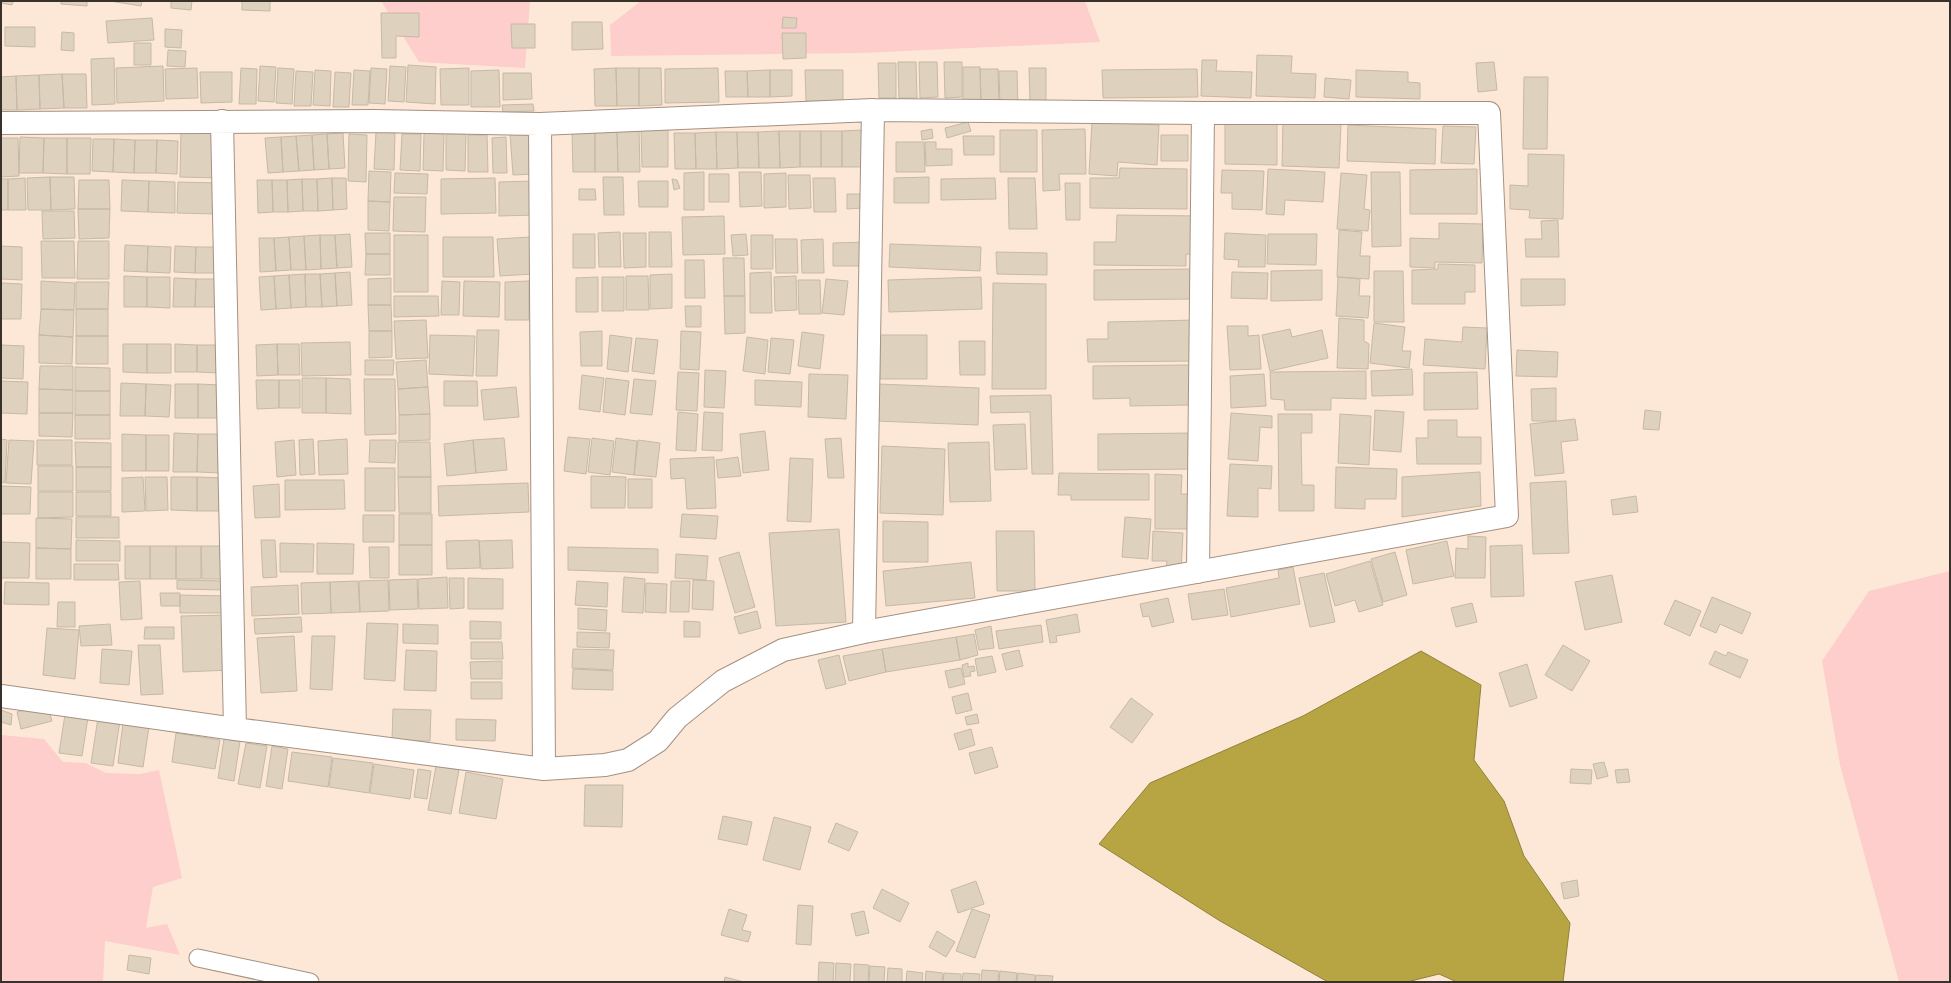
<svg xmlns="http://www.w3.org/2000/svg" width="1951" height="983" font-family="Merriweather,serif">
<rect width="100%" height="100%" fill="#fde8d8"/>
<path fill="#fdcecb" d="M381,1H530L525,68L419,62Z
M641,1H1085L1100,42L862,53L611,56L610,25Z
M1950,571V982H1899L1840,765L1822,661L1869,591Z
M1,735L44,739L63,762L86,763L106,773L140,774L159,770L182,878L153,887L146,928L167,924L180,955L105,941L103,982H1Z"/>
<path fill="#b7a443" stroke="#91823c" d="M1421,651L1481,685L1474,760L1504,801L1524,856L1570,923L1563,982H1457L1439,974L1407,982H1328L1220,921L1099,844L1150,783L1303,716Z"/>
<path fill="#ded1bd" stroke="#c6b9a5" d="M1,1H13L12,5L1,3Z
M61,1H87V6L61,4Z
M110,1H142L141,6Z
M171,1H192L191,10L171,8Z
M242,1H270V11L242,10Z
M381,13H419V37L396,36V58H382Z
M783,17L797,18L796,28H782Z
M152,18L154,40L108,43L106,21Z
M572,22H602L603,49L572,50Z
M511,24H535V48H512Z
M5,27H35V47L5,46Z
M165,29L182,30L181,48L165,47Z
M62,32L74,33V51L61,50Z
M782,33H806V58L783,59Z
M134,43H151V65H134Z
M168,50L186,51L185,67L167,66Z
M1257,55L1292,56L1291,73L1316,74L1315,98L1256,96Z
M114,58L115,104L92,105L91,59Z
M1202,60H1217L1216,71L1252,72L1251,98L1201,96Z
M898,62H916L917,98H899Z
M919,62H937L938,97L920,98Z
M944,62H962V97L945,98Z
M1494,62L1497,90L1478,92L1476,63Z
M878,63H896V98H879Z
M408,65L436,67L435,104L406,102Z
M163,66L164,101L117,103L116,68Z
M260,66L276,67L274,102L258,101Z
M390,66L406,67L404,102L388,101Z
M963,67H980L981,103H963Z
M197,68L198,98L166,99L165,69Z
M241,68L257,69L256,104H239Z
M278,68L294,69L292,104L276,103Z
M371,68L387,69L385,104L369,103Z
M469,68V105H441L440,69Z
M616,68L617,106H595L594,69Z
M616,68H639V106H617Z
M639,68H661L662,105L639,106Z
M718,68L719,102L665,103V69Z
M1029,68H1046V101L1030,102Z
M980,69H998L999,104L981,105Z
M1197,69L1198,97L1103,98L1102,70Z
M315,70L331,71L330,106L313,105Z
M354,70L370,71L368,105H352Z
M499,70L500,107H471V71Z
M770,70H792V96L770,97Z
M770,70V97H748L747,71Z
M805,70H843V101H806Z
M1356,70L1408,72V82L1420,83V99L1356,97Z
M296,71L313,72L311,106H294Z
M725,71H747L748,97H726Z
M999,71H1017L1018,107H1000Z
M200,72H232V102L201,103Z
M335,72L351,73L349,107H333Z
M503,73H531L532,99L503,100Z
M62,74H86L87,108H64Z
M62,74L64,108L40,109L39,75Z
M39,75L40,109L17,110L16,76Z
M16,76L17,110H1V77Z
M1524,77H1548L1547,149H1523Z
M1325,78L1351,80L1349,99L1324,97Z
M533,104L534,111L503,112L502,105Z
M1225,121L1277,122V165L1225,164Z
M968,122L971,131L947,138L945,128Z
M1092,122L1159,125L1157,165L1118,162L1117,176L1089,174Z
M1283,122L1341,124L1339,168L1282,166Z
M1348,125L1436,129L1435,164L1347,161Z
M1443,126L1476,127L1474,164L1441,163Z
M668,127V167H642L641,128Z
M181,129L219,130L218,178L180,177Z
M932,129L933,138L922,140L921,131Z
M1085,129L1086,174H1059L1060,190L1043,191L1042,130Z
M862,130L863,167H842V131Z
M1000,130H1037V172H1000Z
M595,131V172H573L572,132Z
M595,131H617L618,172H595Z
M617,131H639L640,172H618Z
M779,131H800V167L780,168Z
M779,131L780,168H759L758,132Z
M800,131H821V167H800Z
M821,131H842V167H821Z
M376,132L395,133L394,170L374,169Z
M716,132H737L738,168L717,169Z
M716,132L717,169H696L695,133Z
M737,132H758L759,168H738Z
M343,133L345,168L329,169L327,134Z
M424,133L444,134L443,171L423,170Z
M674,133H695L696,169H675Z
M327,134L329,169L314,170L312,135Z
M349,134L367,135L366,182L348,181Z
M402,134H421L420,171L400,170Z
M446,134H466L465,171L446,170Z
M510,134L533,135L534,174L513,175Z
M312,135L314,170L299,171L296,136Z
M468,135H487L488,172H468Z
M1161,135H1188V161H1161Z
M296,136L299,171L283,172L281,137Z
M963,136H994V155H964Z
M20,137L44,138L43,173H19Z
M281,137L283,172L268,173L265,138Z
M506,137L507,173H493L492,138Z
M1,138H18L19,176L1,177Z
M44,138H67V174L43,173Z
M67,138H91L90,174H67Z
M93,139H114L113,172L92,171Z
M114,139L135,140L134,173L113,172Z
M135,140H157L156,173H134Z
M157,140L178,141L177,174L156,173Z
M896,142H924L925,172H896Z
M925,142H936V149H952V165L926,166Z
M1528,154L1564,155L1563,219L1529,218L1530,210L1510,209V185L1528,186Z
M1120,168L1187,169V209L1090,208V178H1119Z
M1268,169L1325,172L1323,202L1285,200L1284,215L1266,214Z
M1477,169V214H1410V170Z
M1222,170L1264,171L1262,210L1232,209V193H1221Z
M369,171L391,172L390,202L368,201Z
M704,172V210H684V173Z
M739,172H761L762,206L740,207Z
M1371,172H1400L1401,246L1372,247Z
M395,173L428,174L427,194L394,193Z
M786,173V207L764,208V174Z
M1341,173L1367,175L1364,209L1370,210L1368,231L1337,229Z
M709,174H729V202H709Z
M788,175H810L811,208L789,209Z
M50,177H74L75,209L51,210Z
M50,177L51,210H28L27,178Z
M603,177H623L624,215H604Z
M929,177V203H894V178Z
M25,178L26,210H8V179Z
M332,178H346L347,209L333,210Z
M332,178L333,210L318,211L317,179Z
M495,178L496,213L441,214V179Z
M813,178H835L836,212H814Z
M995,178L996,199L941,200V179Z
M1008,178H1035L1037,229H1009Z
M1,179H8V210H1Z
M302,179L303,211L288,212L287,180Z
M302,179H317L318,211H303Z
M672,179L677,180L680,188L674,190Z
M79,180H109L110,209H78Z
M122,180L149,181L148,212L121,211Z
M257,180H272L273,212L258,213Z
M272,180H287L288,212H273Z
M149,181L175,182V213L148,212Z
M535,181L536,215L499,216V182Z
M638,181H668V207H639Z
M178,182L217,183L216,214L177,213Z
M1065,183H1080V220H1066Z
M579,189H595L596,200H579Z
M847,194H861L862,208L847,209Z
M394,197H426L425,232L393,231Z
M368,201L390,202L389,231L368,230Z
M78,209H110L109,238L79,239Z
M42,211H74L75,238L43,239Z
M1117,215L1198,216V255L1186,254V266L1094,265V242H1116Z
M724,216L725,254L683,255L682,217Z
M1558,220L1559,257H1526L1525,239H1542L1541,221Z
M1439,223L1483,224L1482,263L1435,262V268L1410,267V238L1439,239Z
M1339,230L1362,232L1360,256H1370L1369,279L1337,277Z
M620,232L621,267H599L598,233Z
M649,232H671L672,267H649Z
M365,233H390V254H366Z
M623,233H646V267L624,268Z
M1225,233L1266,235L1265,267H1238L1239,260L1224,259Z
M350,234L352,267L337,268L335,235Z
M573,234H595V268H573Z
M746,234L748,255L733,256L731,235Z
M1268,234H1317L1316,265L1267,264Z
M320,235L321,269L306,270L304,236Z
M320,235H335L337,268L321,269Z
M394,235H428V292H394Z
M751,235H773V269H751Z
M304,236L306,270H291L289,237Z
M289,237L291,270L276,271L274,238Z
M443,237H493L494,277H443Z
M530,237L533,274L500,276L497,239Z
M259,238H274L276,271L260,272Z
M775,239H797L798,273H776Z
M823,239L824,273H802L801,240Z
M41,241H74L75,278H42Z
M78,241H109V279H77Z
M868,242L869,266H833V243Z
M890,244L981,247L980,271L889,267Z
M125,245L148,246L147,272L124,271Z
M1,246L22,247V280L1,279Z
M148,246L171,247L170,273L147,272Z
M175,246L196,247L195,273L174,272Z
M196,247H216V273H195Z
M996,252L1047,253V275L997,274Z
M366,254H390V275H365Z
M723,258H744L745,296H724Z
M685,260H704L705,298H685Z
M1438,264L1475,265V292H1465V304H1412V270L1438,269Z
M1192,269V299L1094,300V270Z
M1322,270V300L1271,301V271Z
M1374,271H1403L1404,322H1374Z
M350,272L352,305L337,306L335,273Z
M771,272L772,313H750V273Z
M1232,272L1268,273L1267,299L1231,298Z
M335,273L337,306L322,307L320,274Z
M305,274L306,307L291,308L289,275Z
M305,274H320L322,307H306Z
M672,274V308L650,309V275Z
M289,275L291,308L276,309L274,276Z
M124,276L147,277V307H124Z
M274,276L276,309L261,310L259,277Z
M626,276H648L649,310H626Z
M796,276L797,310L775,311L774,277Z
M147,277H170V308L147,307Z
M598,277V312H576V278Z
M602,277H624V311H602Z
M981,277L982,309L889,312L888,280Z
M1338,277L1360,279L1359,296H1370L1368,318L1336,316Z
M174,278L196,279L195,307H173Z
M391,278V305H368V279Z
M196,279H217V307H195Z
M826,279L848,281L844,315L822,313Z
M1521,279H1565V305L1521,306Z
M798,280H820L821,314H799Z
M41,281L75,283L74,310L41,309Z
M442,281L460,282L459,315H441Z
M464,281L500,282L499,317L463,316Z
M529,281V320H505V282Z
M76,282H109L108,309H76Z
M1,283L22,284L21,319H1Z
M993,283L1046,284V389H992Z
M394,296H438L439,316L394,317Z
M724,296H745V333L725,334Z
M368,305H391L392,331H369Z
M685,306H701V327H686Z
M41,309L74,310L73,337L39,335Z
M76,309H108V336H76Z
M1339,318L1364,320V341L1369,344L1368,369L1337,368Z
M426,320L428,358L396,359L394,321Z
M1196,320L1197,361L1088,362L1087,339H1108V322Z
M1374,323L1405,327L1402,351H1411L1409,368L1370,363Z
M1227,326H1248V336L1259,335L1261,369L1230,370Z
M1463,327L1487,328L1485,369L1423,365L1425,339L1462,342Z
M1290,329L1292,337L1322,330L1328,358L1270,371L1262,335Z
M477,330H499L497,376H476Z
M369,331H392V357L369,358Z
M602,331V366H581L580,332Z
M681,331L701,332L699,370L680,369Z
M802,332L824,335L820,369L798,366Z
M39,335L73,337L72,364L39,363Z
M430,335L475,336L473,376L429,374Z
M610,335L632,338L628,372L607,369Z
M880,335H927V379H880Z
M76,336H108V364H76Z
M747,337L768,340L765,374L743,371Z
M636,338L658,340L654,374L632,371Z
M771,338L794,340L790,374L768,372Z
M959,341H985V375H960Z
M350,342L351,375L302,376L301,343Z
M123,344H147V373L123,372Z
M147,344H171V373H147Z
M175,344L197,345V372H175Z
M277,344H299L300,375H278Z
M277,344L278,375L257,376L256,345Z
M1,345L24,346L23,379L1,378Z
M197,345H219L220,373L197,372Z
M1517,350L1558,352L1557,377L1516,376Z
M365,360H394L393,375H365Z
M426,360L428,387L398,389L396,362Z
M1190,365L1191,405L1130,406V398L1093,399V366Z
M40,366H73V390L39,389Z
M75,367L110,368V391H75Z
M1412,369L1413,395L1372,396L1371,371Z
M705,370L726,371L724,408L704,407Z
M1366,371V399L1331,398V410H1285L1284,400L1271,399L1270,372Z
M678,372L699,373L697,411L676,410Z
M1477,372L1478,409L1424,410V373Z
M809,374L848,375L846,419L808,417Z
M1264,374L1266,406L1231,408L1230,376Z
M582,375L604,378L600,412L579,409Z
M302,378H326V413H302Z
M326,378L350,379L351,414L326,413Z
M606,378L629,381L625,415L603,412Z
M364,379H395L396,434L365,435Z
M634,379L656,381L652,415L630,413Z
M256,380H279V408L257,409Z
M279,380H300V408H279Z
M755,380L802,382L801,407L755,405Z
M1,381L28,382L27,414L1,413Z
M444,381H477L478,406H444Z
M121,383L146,384L145,416H120Z
M146,384L171,385L169,417L145,416Z
M175,384H198V418H175Z
M198,384L222,385L221,418H198Z
M878,384L979,388L978,425L876,421Z
M428,387L430,414L399,415L398,389Z
M516,387L519,417L484,420L481,390Z
M1556,388V421H1532L1531,389Z
M39,389L73,390V413H39Z
M75,391H110V415H75Z
M1051,395L1053,474H1032L1030,412L991,413L990,396Z
M1375,410L1404,412L1401,452L1373,450Z
M1645,410L1661,412L1659,430L1643,429Z
M678,412L698,414L696,451L676,450Z
M704,412L723,413L722,451L702,450Z
M39,413H73L72,437L39,436Z
M1231,413L1272,416V428L1260,427L1258,461L1228,459Z
M430,414V440L399,441V415Z
M1278,414H1312V433H1301L1302,485H1314V511H1279Z
M1340,414L1371,416L1369,465L1338,463Z
M75,415H110V439H75Z
M1575,419L1578,440L1561,442L1564,473L1535,476L1530,424Z
M1428,420H1457V437H1481V464H1417L1416,438H1428Z
M1025,424L1027,469L995,470L993,425Z
M765,431L769,470L743,473L740,434Z
M174,433L198,434L197,472H173Z
M1194,433V469L1098,470V434Z
M122,434L146,435V471H122Z
M198,434H222V473L197,472Z
M146,435H169V471H146Z
M568,437L590,439L586,474L564,471Z
M504,438L507,470L476,473L473,440Z
M592,438L614,441L610,475L588,472Z
M616,438L637,441L634,475L612,472Z
M841,438L844,478H828L825,439Z
M1,439L7,440L5,483L1,482Z
M313,439L315,474L300,475L299,440Z
M347,439L348,474L319,475L318,441Z
M9,440L34,441L31,484L6,483Z
M37,440H72V465H37Z
M294,440L296,475L277,477L275,442Z
M370,440H396L395,463L369,462Z
M473,440L476,473L447,476L444,444Z
M638,440L660,443L656,477L634,475Z
M75,442L111,443V467H76Z
M398,442H430L431,477H398Z
M989,442L991,501L950,502L948,443Z
M882,446L945,449L943,515L880,513Z
M714,457L716,508L687,509L685,478L671,479L670,459Z
M738,457L741,476L718,478L716,460Z
M790,458L813,459L811,522L787,521Z
M1230,464L1272,466L1271,489L1258,488V517L1227,516Z
M38,466H73V491H38Z
M76,467H111V491H76Z
M1336,467L1397,469L1396,499H1365V509L1335,508Z
M365,468H395V511H365Z
M1480,472L1481,506L1402,517V477Z
M1059,473L1149,474V500H1071V495H1058Z
M1155,474L1182,475L1181,494H1197L1196,529H1155Z
M591,476L626,477L625,508H591Z
M143,477L145,511L122,512V478Z
M145,477H167L168,510L146,511Z
M171,477H197V511L171,510Z
M197,477L222,478V511H197Z
M398,477H431V513H399Z
M628,479H652V508H628Z
M285,480H344L345,509L285,510Z
M1566,481L1569,553L1533,554L1530,483Z
M528,483L529,512L439,516L438,486Z
M279,484L280,517L255,518L253,486Z
M1,486L31,487L30,514H1Z
M38,492H73V517L38,518Z
M76,492H111V516H76Z
M1636,496L1638,512L1613,515L1611,500Z
M399,514H432V545H399Z
M682,514L718,516L716,539L680,537Z
M363,515H394V542H363Z
M76,517H119V538H76Z
M1125,517L1151,519L1148,559L1122,557Z
M36,518L72,519L71,549L36,548Z
M883,521L928,522V562H883Z
M839,529L846,622L776,626L769,533Z
M996,531H1034L1035,591H997Z
M1153,531L1183,533L1181,569H1166L1167,561H1152Z
M1468,536L1486,537L1485,578H1455L1456,548L1468,549Z
M76,540L120,541V561H76Z
M261,540H275L277,577L263,578Z
M479,540L480,568L447,569L446,541Z
M512,540L513,568L481,569L479,541Z
M1447,541L1454,576L1413,584L1406,550Z
M1,542L30,543L29,578H1Z
M280,543L314,544L313,572H280Z
M317,543L354,544L353,574H317Z
M399,545H432V575H399Z
M1522,545L1524,596L1491,597L1490,546Z
M125,546H150V579H125Z
M150,546H176V579H150Z
M176,546H201V579H176Z
M201,546H227V579H202Z
M369,547H389V578H370Z
M568,547L658,549V573L568,570Z
M36,548L71,549V579H36Z
M739,552L755,607L735,613L719,558Z
M1395,552L1407,595L1383,602L1371,559Z
M676,554L708,556L706,580L675,578Z
M1370,561L1383,605L1359,612L1355,600L1335,606L1326,574Z
M971,562L975,598L886,606L883,571Z
M74,564H118L119,580H74Z
M1293,567L1300,604L1231,617L1226,588L1279,578L1278,570Z
M1324,573L1335,622L1310,627L1299,578Z
M1612,575L1622,622L1585,630L1575,582Z
M447,577L448,608L419,609L418,579Z
M624,577L645,579L643,613L622,612Z
M449,578H464V608L450,609Z
M468,578L503,579V609H468Z
M417,579L418,609L390,610L389,580Z
M177,580L225,581V590L177,589Z
M388,580L389,611L360,612L359,581Z
M693,580L714,581L713,610L692,609Z
M140,581L142,619L121,620L119,582Z
M358,581L360,612L331,613L330,582Z
M577,581L608,583L607,607L575,605Z
M671,581H690L689,612H670Z
M5,582L49,583V605L4,604Z
M330,582L331,613L302,614L301,583Z
M646,583L667,584L666,613L645,612Z
M298,585L299,614L252,616L251,587Z
M1224,589L1228,615L1192,620L1188,594Z
M160,593H180V606H161Z
M180,595L230,596V613H180Z
M1712,597L1751,613L1742,634L1720,624L1716,633L1700,626Z
M1168,598L1174,622L1152,627L1149,616L1143,617L1140,604Z
M1675,600L1701,611L1690,636L1664,624Z
M58,602H75V627H57Z
M1472,603L1477,622L1456,627L1451,608Z
M578,608L607,610L606,631L578,629Z
M757,611L761,628L739,634L734,617Z
M1077,614L1080,632L1056,636L1057,642L1050,643L1046,620Z
M230,615L231,670L183,672L181,616Z
M301,617L302,632L255,634L254,619Z
M470,621L501,622V639H470Z
M684,621L700,622V637H684Z
M367,623L398,624L395,681L364,679Z
M110,624L112,645L81,646L79,626Z
M403,624L438,625V644L403,643Z
M1041,625L1043,642L999,649L996,631Z
M991,626L994,648L979,650L975,630Z
M145,627H174V639H144Z
M47,628L79,630L75,679L43,675Z
M577,632L610,633L609,648L577,647Z
M974,634L978,655L960,660L956,637Z
M294,636L297,691L261,693L257,638Z
M312,636H335L332,690L310,689Z
M956,637L960,660L886,672L882,649Z
M471,642H502L503,659H471Z
M138,645H160L163,694L141,695Z
M1563,645L1590,661L1572,691L1545,675Z
M102,649L132,651L129,685L100,683Z
M573,649L614,650L613,670L572,668Z
M882,649L886,672L849,681L843,656Z
M406,650L437,651L436,691L404,690Z
M1019,650L1023,666L1006,670L1002,654Z
M1715,651L1726,656L1728,652L1748,660L1740,678L1709,664Z
M839,655L846,684L826,689L818,660Z
M992,656L996,672L978,676L975,659Z
M502,661V679H471L470,662Z
M968,663V667L974,666L975,671L970,672L971,676L964,677L962,665Z
M1527,664L1537,698L1510,707L1499,673Z
M961,668L965,684L949,688L945,671Z
M573,669L613,671V690L572,689Z
M471,682H502V699H471Z
M968,693L972,710L956,714L952,697Z
M1131,698L1153,714L1132,743L1110,727Z
M47,704L52,721L21,729L17,712Z
M66,708L89,711L82,756L59,753Z
M393,709L431,710L430,741L392,740Z
M1,710L12,714L11,725L1,722Z
M977,714L979,723L967,725L965,717Z
M98,718L120,721L113,766L91,763Z
M456,719L496,720L495,741L456,740Z
M123,723L149,727L143,767L118,763Z
M971,729L975,745L959,750L954,734Z
M176,733L220,740L215,769L172,762Z
M224,739L240,741L234,781L218,778Z
M246,743L267,746L260,788L238,784Z
M272,746L288,749L282,789L266,786Z
M992,747L998,767L975,774L969,753Z
M292,752L332,757L328,787L288,781Z
M333,758L373,763L369,793L329,787Z
M1604,762L1608,776L1597,779L1593,764Z
M374,764L414,770L410,799L370,793Z
M436,766L459,770L451,814L428,810Z
M418,769L431,771L427,799L414,797Z
M1571,769L1592,770L1591,784L1570,783Z
M1628,769L1630,782L1617,783L1615,770Z
M466,772L503,779L496,819L459,813Z
M585,785H623L622,827L584,826Z
M723,816L752,822L747,845L718,839Z
M774,817L811,827L800,870L763,860Z
M836,823L858,832L849,851L828,842Z
M1577,880L1579,896L1564,899L1561,883Z
M976,881L984,904L958,913L951,890Z
M882,889L909,903L900,922L873,908Z
M798,905L813,906L811,945L796,944Z
M729,909L747,915L742,930L751,932L748,942L721,935Z
M972,909L990,915L975,958L956,951Z
M864,911L869,933L856,936L851,914Z
M937,931L955,942L946,957L929,947Z
M129,955L151,958L149,974L127,970Z
M819,962L834,963L833,982H818Z
M836,963L851,964L850,982H835Z
M854,964L869,965L868,982H854Z
M870,966L885,967L884,982H869Z
M888,968L902,969V982H887Z
M982,970L999,971L998,982H981Z
M907,971L923,973L922,982H906Z
M926,971L943,973L942,982H925Z
M1000,971L1017,973L1016,982H999Z
M944,973L961,974V982H943Z
M963,973L980,974L979,982H962Z
M1018,973L1035,975V982H1017Z
M1036,975L1053,976L1052,982H1035Z
M725,977L744,982H724Z"/>
<g fill="none" stroke-linecap="round" stroke-linejoin="round">
<defs>
<path id="service" d="M198,958L310,982"/>
<path id="minor" d="M222,121L235,729
M1,123L374,121L540,124L873,110L1203,113H1489L1507,516L864,632L783,650L723,681L677,718L658,741L628,760L605,765L544,769L235,729L1,696
M540,124L544,769
M1198,572L1203,113
M864,632L873,110"/>
</defs>
<use href="#service" stroke="#a49182" stroke-width="19"/>
<use href="#minor" stroke="#a49182" stroke-width="24"/>
<use href="#service" stroke="#fff" stroke-width="17"/>
<use href="#minor" stroke="#fff" stroke-width="22"/>
</g>
<rect width="1951" height="983" fill="none" stroke="#39312b" stroke-width="4"/>
</svg>
